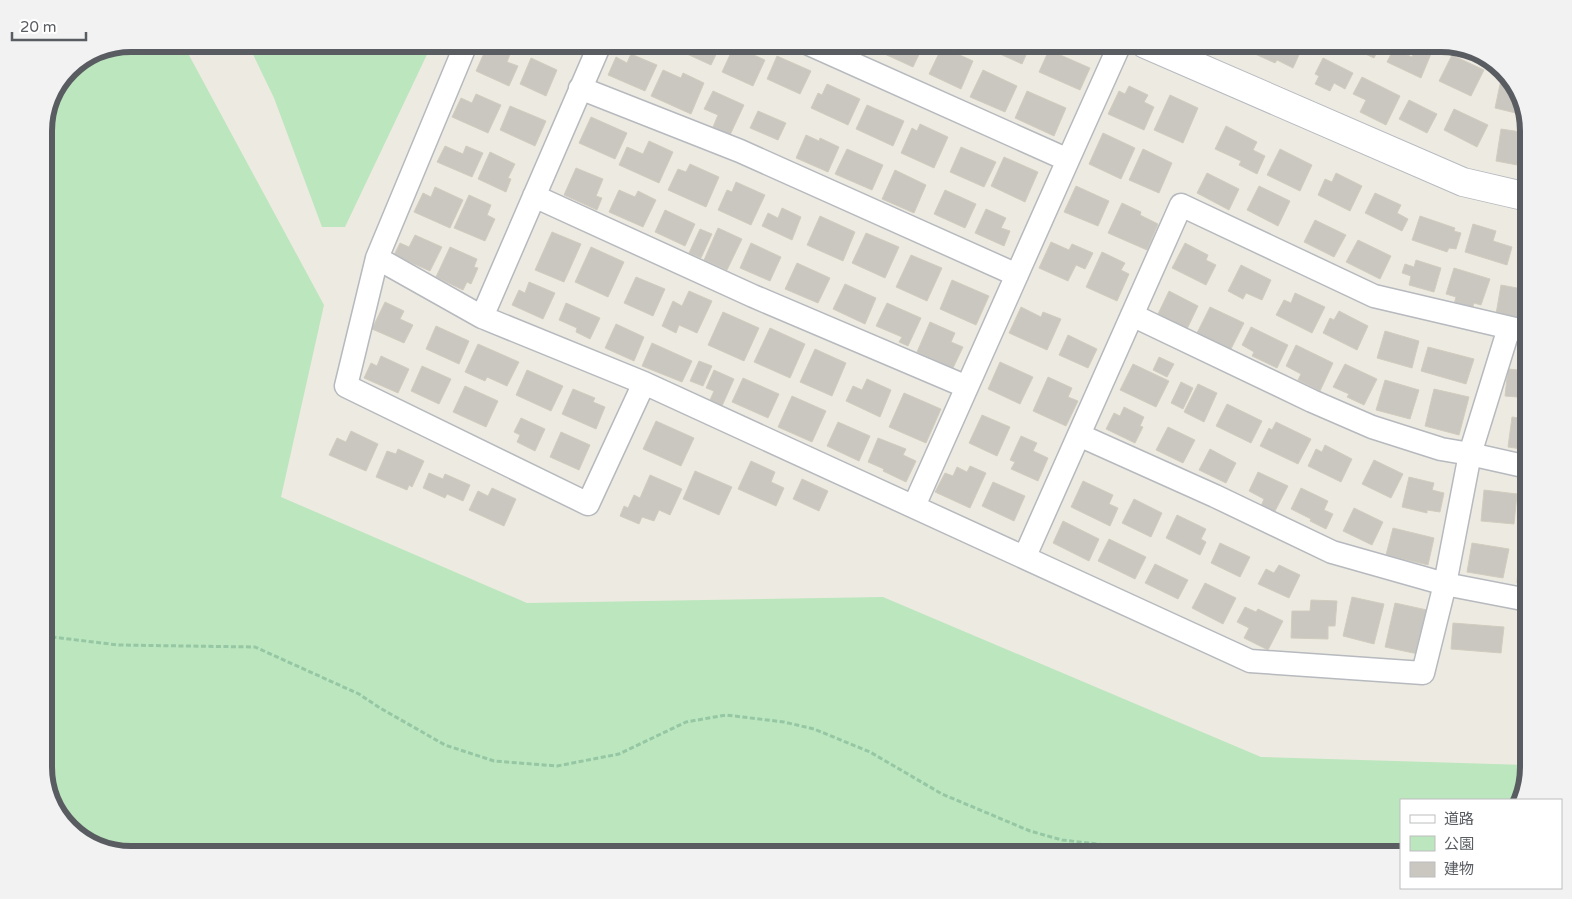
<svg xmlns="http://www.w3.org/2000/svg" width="1572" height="899" font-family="'Varela Round','Noto Sans JP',sans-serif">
<rect width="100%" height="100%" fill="#edebe1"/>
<path fill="#bce6bd" d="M132,44H183L324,305L281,497L527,603L883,597L1261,757L1528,765L1519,800H1401V855H132L88,844L58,816L44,773V126L70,69L98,50Z
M248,44H432L345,227H322L274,98Z"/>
<path fill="#cac7c0" stroke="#d2ccbf" d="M549,44H574L571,51L564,48L563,50Z
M678,44H721L711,65L676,49Z
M881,44H924L913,67L878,51Z
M992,44H1031L1022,64L989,49Z
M1260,44H1299L1303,46L1293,68L1277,60L1275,63L1255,54Z
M1344,44H1381L1374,58Z
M1396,44H1410L1405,54L1412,57L1418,44H1422L1433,49L1421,78L1387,62Z
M496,45L511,52L507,62L518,66L509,86L476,71L485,51L492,55Z
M734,46L765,60L753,86L722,72Z
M942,47L973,61L961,89L929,74Z
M1049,50L1090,68L1080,90L1039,72Z
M631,54L657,65L645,91L608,75L616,57L627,63Z
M1452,55L1484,70L1471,96L1439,81Z
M777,56L811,71L800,94L767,79Z
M531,58L557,70L546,96L520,84Z
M1323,58L1353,73L1345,89L1334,83L1330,91L1315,84L1319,76L1315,74Z
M663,70L681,78L683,73L704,83L691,114L651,96Z
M983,70L1017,86L1005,112L970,97Z
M1502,75L1506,76L1514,83L1524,115L1495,108Z
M1362,77L1400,96L1386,125L1360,112L1366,100L1353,94Z
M827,84L860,99L848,125L811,108L818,93L822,95Z
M1129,86L1148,95L1144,102L1154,107L1144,130L1108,114L1119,91L1125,94Z
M713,91L744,105L730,135L713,127L718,115L704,109Z
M1027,91L1066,108L1054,136L1015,118Z
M476,94L501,105L488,133L452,117L461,98L472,103Z
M1170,95L1198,108L1183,143L1154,130Z
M1409,100L1437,114L1427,133L1399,119Z
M867,105L904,121L893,146L856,129Z
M510,106L546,121L535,146L500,130Z
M1454,109L1488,125L1477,147L1444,130Z
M758,111L786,123L778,140L750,128Z
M591,117L627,133L615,159L579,143Z
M920,124L948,137L934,168L901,153L912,128L917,131Z
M1226,126L1257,142L1253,150L1265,156L1257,174L1239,165L1241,161L1215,149Z
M1501,129L1528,133V167L1496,161Z
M1103,133L1135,148L1121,179L1089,164Z
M806,135L819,141L820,138L839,147L828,172L796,158Z
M649,141L673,152L659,183L619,165L627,147L643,154Z
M445,146L463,154L466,146L483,153L472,177L437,162Z
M961,147L996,162L984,187L950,172Z
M847,149L883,165L872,190L835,174Z
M1143,149L1172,163L1159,193L1129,180Z
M1280,149L1312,165L1300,191L1267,175Z
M490,152L515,164L508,178L511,179L506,192L478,179Z
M1004,157L1038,172L1025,202L991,186Z
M690,164L719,177L706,207L668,190L678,169L686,172Z
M576,168L603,179L596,196L602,198L597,210L564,195Z
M895,170L926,185L914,213L882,199Z
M1207,173L1239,189L1229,210L1197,193Z
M1336,173L1362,186L1350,211L1318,195L1325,179L1332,182Z
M736,182L765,195L751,225L718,210L727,190L732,192Z
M1076,186L1109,201L1098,226L1064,212Z
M1259,186L1290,201L1278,226L1247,210Z
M435,187L463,200L450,228L414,212L423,193L431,197Z
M619,190L635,197L638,191L656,200L643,227L609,212Z
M945,190L976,204L965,228L934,214Z
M1375,193L1401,205L1397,213L1408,219L1402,231L1365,213Z
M469,195L491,205L487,215L495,219L485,241L454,228Z
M1122,203L1141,212L1140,215L1158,224L1147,250L1108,233Z
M782,208L801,217L792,240L762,226L768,213L778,218Z
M986,209L1006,218L1001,228L1010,231L1004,246L975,233Z
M665,210L695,224L685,246L655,232Z
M820,216L855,232L843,261L807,245Z
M1420,216L1455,228L1454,231L1461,233L1456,249L1449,248L1447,252L1412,240Z
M1315,220L1346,235L1334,257L1304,242Z
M1473,224L1496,231L1493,241L1512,247L1507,265L1465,252Z
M718,228L742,239L727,270L704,260Z
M700,229L712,234L701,258L689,253Z
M552,232L581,244L564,282L535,270Z
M866,233L899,247L885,278L852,263Z
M415,235L442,247L430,271L394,255L400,243L409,247Z
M1358,240L1391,256L1380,279L1346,262Z
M1051,242L1069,250L1072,244L1093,253L1085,269L1076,265L1068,281L1039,268Z
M751,243L781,257L770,281L740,268Z
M1185,243L1208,255L1206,260L1216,265L1206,285L1172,268Z
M1525,244H1528V270H1523Z
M450,247L477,259L474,267L478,268L471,284L467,282L463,290L436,277Z
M591,247L624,262L608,297L575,282Z
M1102,252L1125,263L1121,270L1129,274L1117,301L1086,287Z
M911,255L942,268L927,301L896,287Z
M1416,260L1441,268L1434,292L1409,285L1411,276L1402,273L1405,264L1414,267Z
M797,263L830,278L818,303L785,289Z
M1241,265L1271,280L1262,300L1246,293L1243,299L1228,291Z
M1454,268L1490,279L1481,305L1474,303L1472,309L1454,304L1456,297L1446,294Z
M636,277L665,289L653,316L624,303Z
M952,280L989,296L976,325L940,309Z
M529,282L555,293L543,319L512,305L519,290L525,293Z
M845,284L876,298L865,324L833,309Z
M1501,285L1528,290V319L1496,314Z
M689,291L712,301L697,333L679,325L676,333L662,326L673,301L682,306Z
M1169,291L1198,306L1187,329L1158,314Z
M1295,293L1325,307L1312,333L1276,315L1284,300L1291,303Z
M385,302L404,311L400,319L413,325L404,343L372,329Z
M566,303L600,318L590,339L576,332L577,328L559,320Z
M887,303L921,318L908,346L899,342L902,337L876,326Z
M1021,307L1041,317L1043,312L1061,319L1047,350L1009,333Z
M1210,307L1244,323L1231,349L1197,333Z
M1339,311L1368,326L1357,350L1323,333L1330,318L1334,320Z
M723,312L759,328L744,361L708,345Z
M930,322L955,333L951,342L963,347L953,368L917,352Z
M616,324L644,337L634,361L605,348Z
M436,326L469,341L459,364L426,349Z
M1251,327L1288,345L1277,368L1252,356L1254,352L1242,345Z
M770,328L805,344L790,378L754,362Z
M1385,331L1419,341L1412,368L1377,358Z
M1068,335L1097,349L1088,368L1059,355Z
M652,343L692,361L682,382L642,366Z
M478,344L519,362L507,386L487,377L485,381L465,372Z
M1296,345L1333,363L1320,391L1298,380L1301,374L1286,366Z
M1428,347L1474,359L1466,384L1421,371Z
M815,349L846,363L832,396L800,382Z
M381,356L409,369L398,393L364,378L371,363L377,366Z
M1159,357L1174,364L1167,377L1153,370Z
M699,361L712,366L703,386L690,381Z
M1000,362L1033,377L1020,404L988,389Z
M1133,364L1169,381L1156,407L1120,390Z
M1345,364L1377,379L1364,405L1347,397L1349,394L1333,387Z
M422,366L451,379L439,404L411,391Z
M1508,369L1528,371V398L1505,396Z
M527,370L563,386L551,411L516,395Z
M714,370L734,379L722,406L710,400L714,391L706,388Z
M1048,377L1072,388L1068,397L1078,401L1066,426L1033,411Z
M743,378L779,394L768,418L732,402Z
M867,379L891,390L880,417L846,401L853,386L862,390Z
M1385,380L1419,390L1410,419L1376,410Z
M1181,382L1193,388L1183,409L1171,403Z
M1198,384L1217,393L1204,422L1184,412Z
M465,386L498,401L486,427L453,412Z
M573,389L595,398L593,402L605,407L596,429L562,414Z
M1434,389L1469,397L1459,435L1425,426Z
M904,393L941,409L926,443L889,427Z
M792,396L826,411L812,442L778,427Z
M1227,404L1262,421L1251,443L1216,426Z
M1124,407L1144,417L1140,426L1143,427L1135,443L1106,429L1114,413L1120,416Z
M982,415L1010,427L997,456L969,443Z
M1512,417L1528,419V450L1508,447Z
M521,418L545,429L535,451L517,442L520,435L514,432Z
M656,421L694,438L681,466L643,449Z
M838,422L870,436L859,461L827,446Z
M1276,422L1311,439L1298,464L1260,446L1269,428L1272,430Z
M1168,427L1195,440L1183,463L1156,450Z
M351,431L378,444L366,471L329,455L337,438L346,442Z
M561,432L590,445L579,470L550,457Z
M1021,436L1037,443L1033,451L1048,458L1038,481L1011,469L1015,462L1010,460Z
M878,438L906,449L903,455L916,461L906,482L883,471L884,469L868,462Z
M1325,445L1352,459L1341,482L1308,466L1316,449L1322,452Z
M398,449L424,461L412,487L409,485L407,490L376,477L387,451L396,454Z
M1210,449L1236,463L1226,483L1199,470Z
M1374,460L1403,474L1391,498L1362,484Z
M751,461L775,472L771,482L784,488L776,506L738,489Z
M970,466L986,473L970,508L935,492L945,473L953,476L957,467L967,472Z
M695,471L732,487L719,515L683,499Z
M1258,472L1288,486L1274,513L1261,506L1264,499L1249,491Z
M429,473L443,479L445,474L470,485L463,501L447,494L445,498L423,488Z
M650,475L682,489L670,515L659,510L654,521L642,517L639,524L620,516L624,506L628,508L634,495L640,498Z
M1409,477L1434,483L1432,490L1444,493L1440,512L1427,510V513L1402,507Z
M802,479L828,491L819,511L793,499Z
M1083,481L1113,495L1109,504L1118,508L1110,526L1071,507Z
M993,482L1025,496L1014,521L982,506Z
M492,488L516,499L504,526L469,510L478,491L488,496Z
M1301,488L1328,501L1324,510L1333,514L1326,529L1310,521L1311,519L1291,509Z
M1484,490L1517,494L1514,524L1481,521Z
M1134,499L1162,513L1151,537L1122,523Z
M1354,508L1383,522L1372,545L1343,531Z
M1177,515L1206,529L1201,539L1206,542L1200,555L1166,538Z
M1063,521L1099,539L1089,561L1053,543Z
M1393,528L1434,538L1428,565L1386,555Z
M1109,539L1146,557L1135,579L1098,561Z
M1220,543L1250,557L1240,577L1211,563Z
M1472,543L1509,549L1503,578L1467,572Z
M1519,552L1528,553V584L1517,583Z
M1155,564L1188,580L1178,599L1145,583Z
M1279,565L1300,575L1289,598L1258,584L1266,569L1274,573Z
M1205,583L1236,598L1223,624L1192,608Z
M1352,597L1384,604L1374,644L1343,636Z
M1311,600L1337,601L1335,626H1328V639L1291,638L1292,611H1310Z
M1395,603L1427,610L1418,654L1385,647Z
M1245,607L1256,612L1258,609L1283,621L1268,650L1244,638L1249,628L1237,622Z
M1453,623L1504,627L1501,653L1451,649Z
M1521,635H1528V658H1520Z"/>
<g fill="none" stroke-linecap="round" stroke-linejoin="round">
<defs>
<path id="street" d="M466,44L377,258L346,386L588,504L644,383L1250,661L1423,673L1445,584L1528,600
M600,44L482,317L644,383
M809,44L1068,160L914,506
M580,88L740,151L1017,275
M1068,160L1120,44
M534,196L753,296L967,387
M377,258L482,317
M1132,315L1312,401L1372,427L1441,449L1470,454L1528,467
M1079,435L1215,496L1332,552L1445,584L1470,454L1509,328
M1025,556L1181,205L1374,296L1528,332"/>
<path id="secondary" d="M1145,44L1463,182L1528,197"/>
</defs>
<use href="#street" stroke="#b6b9be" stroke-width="25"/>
<use href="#secondary" stroke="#b7bac0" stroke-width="30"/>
<path stroke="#95c7a4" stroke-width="3" stroke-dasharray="5 2.5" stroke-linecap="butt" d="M44,636L118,645L255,647L359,694L380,708L445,745L494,761L557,766L619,754L686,722L726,715L784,722L814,729L870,752L942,794L1030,831L1062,840L1106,845H1169L1232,855"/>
<use href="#street" stroke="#fff" stroke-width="22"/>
<use href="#secondary" stroke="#fff" stroke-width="28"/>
</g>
<path d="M0 0H1572V899H0ZM131 52H1441A79 79 0 0 1 1520 131V767A79 79 0 0 1 1441 846H131A79 79 0 0 1 52 767V131A79 79 0 0 1 131 52Z" fill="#f2f2f2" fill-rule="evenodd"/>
<path fill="none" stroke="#595d62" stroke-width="6" d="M131 52H1441A79 79 0 0 1 1520 131V767A79 79 0 0 1 1441 846H131A79 79 0 0 1 52 767V131A79 79 0 0 1 131 52Z"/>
<rect x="1400" y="799" width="162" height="90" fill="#ffffff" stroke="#bdbec0"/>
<rect x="1410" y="815" width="25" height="8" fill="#ffffff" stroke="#bdbec0"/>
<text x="1444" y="824" font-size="15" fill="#595d62">道路</text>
<rect x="1410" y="836" width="25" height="15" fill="#bce6bd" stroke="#bdbec0"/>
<text x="1444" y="849" font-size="15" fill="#595d62">公園</text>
<rect x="1410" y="862" width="25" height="15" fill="#cac7c0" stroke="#bdbec0"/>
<text x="1444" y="874" font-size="15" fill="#595d62">建物</text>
<path d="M12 32v8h74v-8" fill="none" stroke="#595d62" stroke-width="2.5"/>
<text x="20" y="32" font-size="15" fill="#595d62" stroke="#ffffff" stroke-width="4" paint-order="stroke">20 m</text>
</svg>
